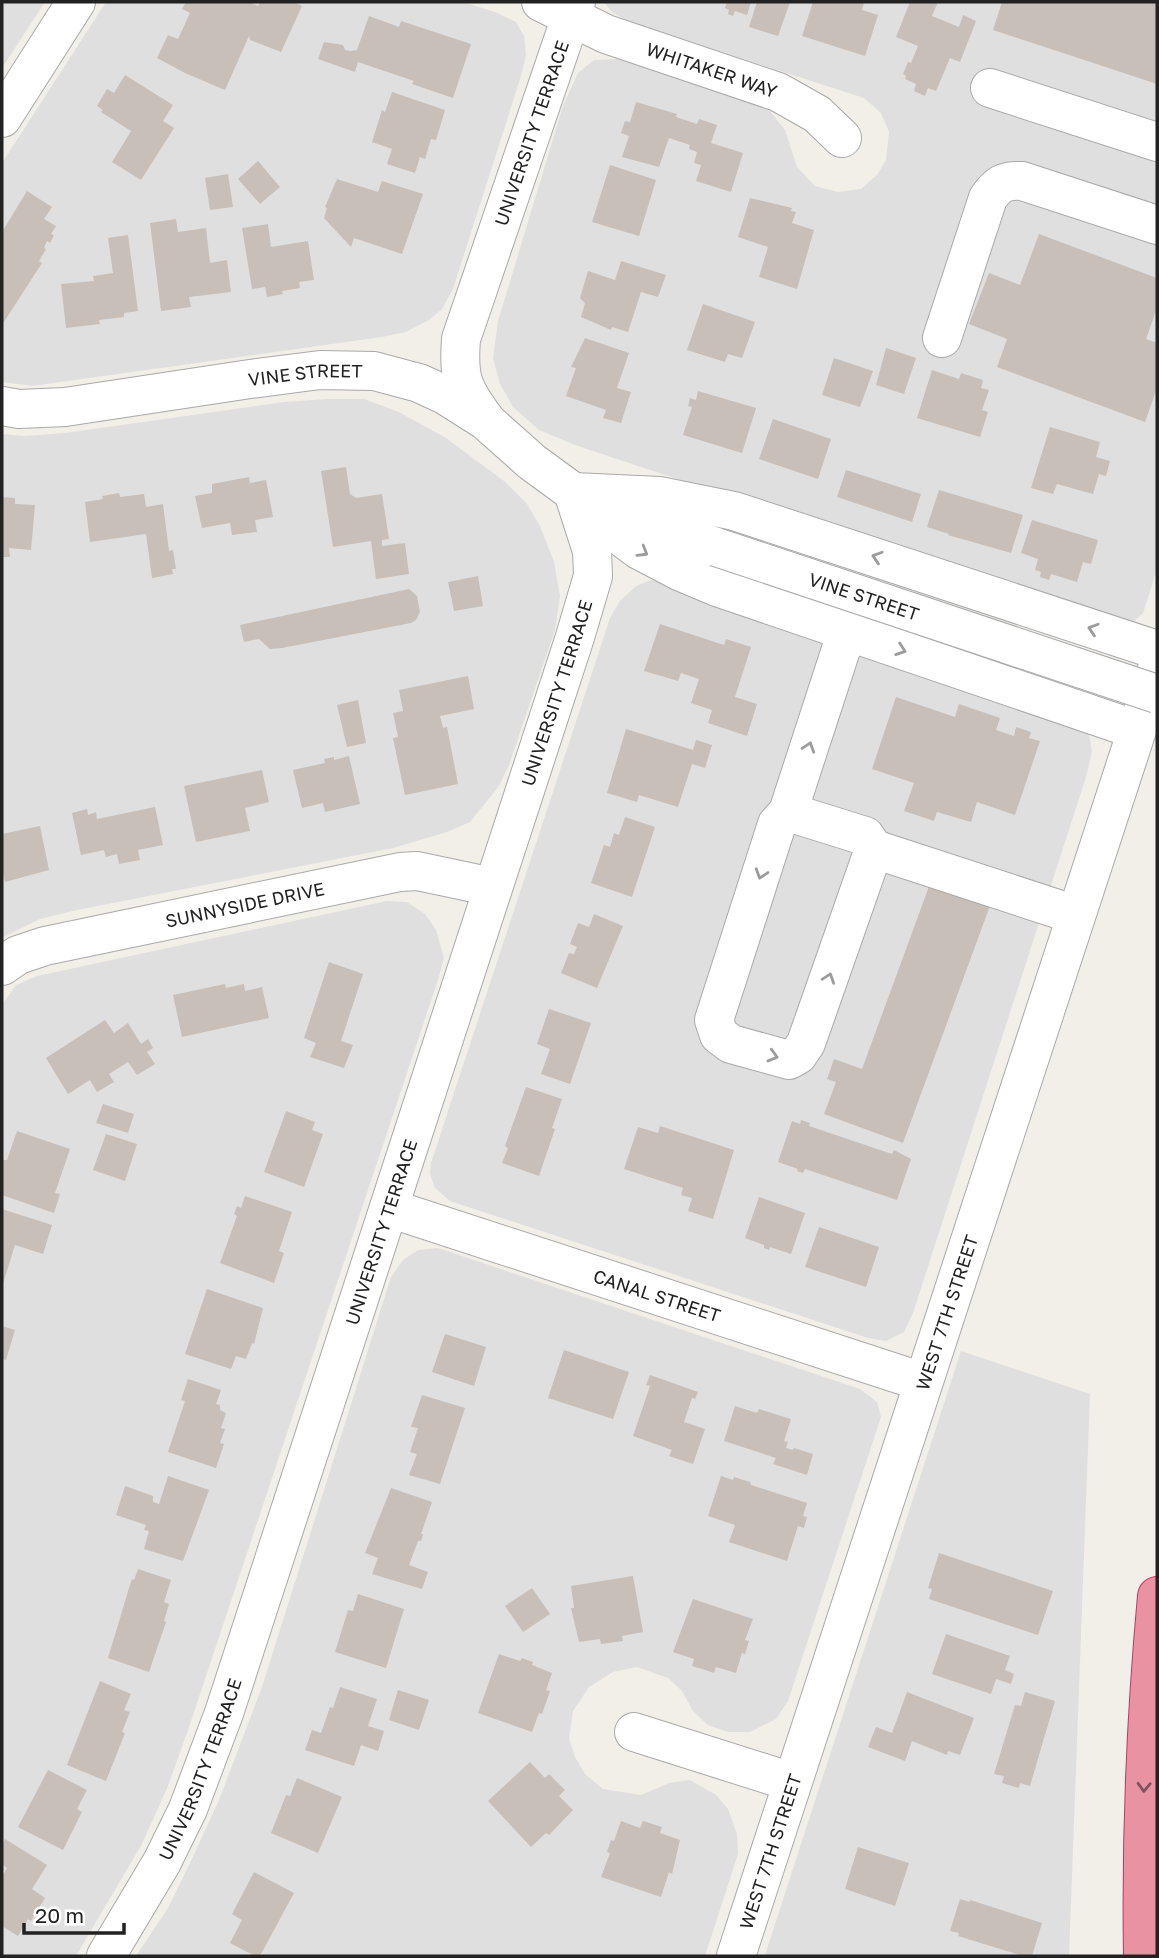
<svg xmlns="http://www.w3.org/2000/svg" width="1159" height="1958" font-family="'Golos Text',sans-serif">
<rect width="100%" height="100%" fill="#f2efe9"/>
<path fill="#e0dfdf" d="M2,2H45L2,68Z
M106,2H463L495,12L516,22L524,36L526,55L521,76L453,289L442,309L429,320L406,332L382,337L32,386L2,382V163Z
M604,2H1157V569L1143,613L1132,623L1107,622L575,445L539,430L513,407L500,384L493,358L498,321L563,106L578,73L594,60L617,59L749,100L769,110L785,130L797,167L815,186L838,192L861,189L877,175L886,160L889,132L881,113L864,98L633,24L612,12Z
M327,399H364L399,412L446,438L504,481L527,504L540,526L554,562L560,596L555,630L509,765L499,786L470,822L447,832L393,848L77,910L40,919L2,938V434L25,436L65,433L284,402Z
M651,580L669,584L1073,721L1089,734L1092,752L1086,777L913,1313L904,1332L886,1341L868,1338L450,1201L435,1188L430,1174L431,1163L610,618L620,601L636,586Z
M387,901L407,902L425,914L436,930L444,958L438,980L187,1733L168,1786L142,1844L76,1956H2V1005L16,985L37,976Z
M438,1248L860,1389L877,1402L881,1417L788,1701L776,1719L750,1732H728L708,1725L693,1711L682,1691L668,1678L637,1667L613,1672L589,1687L573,1711L569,1738L575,1757L585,1774L603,1789L641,1795L669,1783L690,1780L716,1795L728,1809L737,1834L738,1854L705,1956H136L168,1908L191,1861L219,1800L262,1687L391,1277L403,1260L418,1250Z
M961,1351L1090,1394L1069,1956H768L765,1955Z"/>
<path fill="#c7bfb8" d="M186,2H250L258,6L260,2H293L302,6L281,52L250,40L249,36L225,90L185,73L157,58L168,35L178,39L190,13L182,9Z
M727,2H751L747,15L735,11L733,16L728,14L729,10L725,8Z
M757,2H790L778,36L749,27Z
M813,2H864L862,10L878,15L865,56L802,36Z
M910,2H938L932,16L959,27L963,15L976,21L960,62L950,58L936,91L928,88L925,96L914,91L916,84L905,79L906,76L903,74L908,62L911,63L918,46L896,37Z
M1002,2H1157V84L993,30Z
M369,16L399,27L401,21L471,44L453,98L412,84L414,81L358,62L355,72L318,59L324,42L343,45L345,50L350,51L357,50Z
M125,75L173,105L163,121L174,128L141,180L112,162L131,131L101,112L103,110L97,106L107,89L114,93Z
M392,92L445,110L436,140L431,139L425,159L420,157L415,173L387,164L392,149L372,142L382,110L385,112Z
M636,102L677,114L676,117L697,124L699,119L717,125L711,143L743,153L731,192L696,181L701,165L694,163L697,152L689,149L690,145L669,138L659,167L622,157L629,136L621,133L625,121L630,122Z
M258,161L280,187L260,204L238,179Z
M610,165L656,180L639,236L592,222Z
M228,174L233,207L210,210L205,178Z
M337,179L378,192L382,181L423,194L402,254L354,238L351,247L324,218L327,208L325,207Z
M27,191L52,207L44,219L56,226L51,234L54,235L50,243L47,241L44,248L46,249L39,261L42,263L2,325V232Z
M750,198L792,208L791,211L796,212L792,223L814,230L797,289L759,277L768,247L738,237Z
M176,219L178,232L206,228L210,263L227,260L231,292L189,297L191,307L161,311L150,223Z
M268,224L271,247L308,241L314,280L299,282L300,288L282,291L283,294L267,297L265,287L252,289L242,228Z
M1039,234L1157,278V308L1146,339L1157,343V388L1145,422L997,367L1007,339L969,324L989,273L1020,285Z
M128,235L138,311L124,313V317L99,320L100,324L66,328L61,284L94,281L93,276L113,273L108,238Z
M621,261L666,275L658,297L641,292L628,332L612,327L611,330L581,317L585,303L580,298L588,271L615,280Z
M703,304L755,322L742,358L728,354L725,362L687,350Z
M585,338L629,353L617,388L631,392L621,423L603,418L606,410L566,396L576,368L571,367Z
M886,348L916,358L904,394L876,385Z
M834,358L873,371L860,407L822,395Z
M932,370L959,379L961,373L983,380L981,388L989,390L982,410L988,412L980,437L917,418Z
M698,391L756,408L742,453L683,435L692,407L688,406L690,398L696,400Z
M773,419L831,439L818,479L759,459Z
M1050,427L1100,442L1096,457L1110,461L1106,476L1099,474L1093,494L1057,484L1053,494L1031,488Z
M346,467L350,494L356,498L382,494L389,539L382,540V546L405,543L409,574L376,579L371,541L333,547L321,471Z
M846,470L921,494L912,522L837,497Z
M249,477L250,483L266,480L273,517L255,520L257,532L232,535L230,523L202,528L195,496L212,493V484Z
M939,490L1023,515L1011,553L948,535L949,534L927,527Z
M119,493L120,497L144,494L146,507L163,504L169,551L173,550L176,569H172L173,574L152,578L146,534L90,542L85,502L103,499L102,496Z
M2,497L15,498V504L35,505L31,550L9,548L10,557H2Z
M1032,520L1098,540L1091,564L1083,562L1077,582L1051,574L1049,580L1040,577L1041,572L1035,570L1038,559L1021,553Z
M478,576L483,606L454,611L448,582Z
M409,589L417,596L420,612L416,620L411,623L282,648L270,649L259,639L244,642L240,625Z
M660,624L724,645L726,639L751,647L735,697L757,704L747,736L708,723L712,710L691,703L699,679L681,673L678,681L644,671Z
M468,676L474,709L440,716L443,728L447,727L458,784L405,795L393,738L398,737L393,713L403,711L399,690Z
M896,697L955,717L959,704L1000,718L996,730L1014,736L1016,727L1031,732L1029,738L1040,741L1015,815L977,802L971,822L937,812L934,821L904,811L914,783L872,769Z
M358,700L366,743L347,747L337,705Z
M626,729L693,750L696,740L712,745L705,768L692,764L678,807L639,795L637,802L607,793Z
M349,756L360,804L325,812L323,803L302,808L293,770L325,763L324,759L334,757V760Z
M262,770L269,802L245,808L250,831L196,842L184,786Z
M155,807L163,845L138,850L140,860L119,864L117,854L106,857L104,850L81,855L72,813L87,809L88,815L96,812L97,819Z
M625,817L655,827L632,897L591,883L604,845L610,847L614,833L619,835Z
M40,826L49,870L5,882L2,869V834Z
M931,881L991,903L903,1143L824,1114L836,1082L827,1079L834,1059L862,1069Z
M594,914L623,926L597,988L561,973L569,953L574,954L577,947L570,944L578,923L589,927Z
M329,962L363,974L341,1041L353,1045L344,1068L310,1057L316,1043L304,1038Z
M225,984L226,988L244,984L245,991L262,987L269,1018L182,1037L173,995Z
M549,1009L591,1023L570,1084L541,1074L550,1049L537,1044Z
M105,1020L114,1033L128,1023L141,1044L148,1039L153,1048L147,1052L155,1064L137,1075L128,1062L109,1074L114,1082L97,1092L90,1080L68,1094L46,1058Z
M526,1087L562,1099L552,1128L555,1129L539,1176L502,1163L508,1148L505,1146Z
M103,1104L134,1114L128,1133L96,1123Z
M286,1111L315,1122L312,1130L323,1134L304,1187L264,1172Z
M801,1120L810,1123L809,1126L892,1154L894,1150L911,1159L897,1200L805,1169L803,1173L797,1171L798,1169L778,1162L792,1121L800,1124Z
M660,1126L734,1150L713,1219L688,1211L692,1198L681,1195L683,1188L624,1169L638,1127L658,1133Z
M17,1131L70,1149L55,1193L60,1194L54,1213L2,1195V1160H7Z
M106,1134L137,1144L125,1181L93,1170Z
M245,1196L292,1212L279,1251L284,1253L274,1283L220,1263L237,1216L234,1214L237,1206L241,1208Z
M759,1197L805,1213L791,1254L770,1247L769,1250L764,1248V1245L745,1238Z
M2,1209L52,1225L43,1254L15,1245L2,1287Z
M819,1227L879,1247L866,1287L805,1267Z
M207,1289L263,1308L254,1344L252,1343L246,1359L236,1356L231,1369L185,1354Z
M2,1326L15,1330L6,1360L2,1359Z
M445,1334L486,1347L474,1386L432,1372Z
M564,1350L629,1372L613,1419L548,1398Z
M650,1375L698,1392L695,1399L692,1398L684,1422L705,1429L693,1464L669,1456L672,1450L633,1436L650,1386L646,1385Z
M188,1379L221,1390L216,1404L220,1405V1410L226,1413L221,1428L225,1429L220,1443L224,1444L216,1468L168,1452L185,1401L181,1400Z
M422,1395L465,1408L440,1484L409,1475L417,1454L410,1452L418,1428L411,1427Z
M735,1406L757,1413L759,1409L791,1419L784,1441L788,1442L786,1448L793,1450L794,1448L813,1454L807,1475L773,1464L776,1458L724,1441Z
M168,1476L209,1490L183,1561L144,1549L149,1531L144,1530L146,1525L116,1515L125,1486L153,1496V1502L159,1504Z
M721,1476L733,1480L734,1477L750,1482L751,1485L807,1503L803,1516L807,1517L804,1528L798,1526L787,1561L729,1542L735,1525L708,1516Z
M391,1488L432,1502L421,1534H423L421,1541H418L409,1565L428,1572L422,1589L372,1574L378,1558L365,1553Z
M939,1553L1053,1591L1038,1635L929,1599L932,1589L928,1588Z
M138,1569L171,1580L164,1602L169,1604L164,1621L166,1622L149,1672L108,1658L129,1588L132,1579L134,1580Z
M633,1576L643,1632L622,1636L623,1641L601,1644L600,1639L579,1642L571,1608H574L571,1586Z
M532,1588L550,1614L523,1632L505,1606Z
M358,1594L404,1609L386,1668L335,1652L348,1610L353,1611Z
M693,1599L753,1619L745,1640L749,1641L745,1654L742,1653L736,1673L716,1667L714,1673L702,1669L692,1666L694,1659L673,1652Z
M946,1634L1010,1656L1005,1670L1014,1674L1011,1684L996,1679L991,1694L932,1674Z
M499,1654L520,1661L522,1658L533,1662L532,1665L552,1673L546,1690L550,1691L542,1714L539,1713L532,1732L478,1713Z
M100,1681L131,1694L124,1710L130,1712L122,1732L125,1733L106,1781L67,1765Z
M340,1687L377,1699L368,1726L384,1731L378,1751L361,1745L354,1766L305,1750L312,1730L321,1733L330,1707L333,1708Z
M398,1690L429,1700L419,1730L389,1720Z
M907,1692L974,1718L960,1755L948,1751L947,1755L912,1741L905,1761L868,1747L876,1727L892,1733Z
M1025,1692L1055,1701L1030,1786L1020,1783L1019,1788L1002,1783L1004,1776L994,1774L1015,1705L1021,1706Z
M530,1762L545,1778L549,1774L565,1790L559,1796L573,1810L549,1835L546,1833L531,1847L488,1801Z
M48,1770L87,1790L77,1809L82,1812L63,1850L18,1827Z
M297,1778L342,1797L318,1853L271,1833L286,1795L290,1796Z
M621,1821L640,1828L643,1821L662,1827L660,1833L680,1840L672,1874L669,1872L661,1897L601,1877L610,1853L607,1852L611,1840L614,1841Z
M5,1839L47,1865L32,1889L45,1898L31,1921L28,1919L18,1936L2,1926V1877L7,1868L2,1864V1845Z
M858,1847L909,1863L895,1906L845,1889Z
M254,1872L294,1893L260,1956H255L230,1943L242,1920L232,1914Z
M960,1899L970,1902V1900L1042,1923L1032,1956H1023L958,1936L959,1933L950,1931Z"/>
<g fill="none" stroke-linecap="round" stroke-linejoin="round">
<defs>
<g id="minor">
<path id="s1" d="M541,2L606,34L778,92L817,114L842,138"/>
<path d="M990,88L1157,142"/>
<path d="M2,118L76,2"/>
<path d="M942,338L988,198C998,184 1004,180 1022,181L1157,225"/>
<path id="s2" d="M2,406L19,409L65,407L250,379L320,370L374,371L419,383L445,395L486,421L532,462L573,492L607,526L639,550L679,571L717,587L1137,730"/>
<path id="s3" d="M485,419C462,388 458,378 461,339L576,2"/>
<path d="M573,492L660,496L734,511L1157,650"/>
<path d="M597,503L716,547"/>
<path d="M847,631L788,812L777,824L714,1020L719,1035L731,1044L789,1060L798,1055L806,1043L874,849"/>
<path d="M788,812L865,836L874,849L1076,915"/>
<path id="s4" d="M2,966L18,955L45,946L400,872L417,871L493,887"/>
<path id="s5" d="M389,1208L923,1382"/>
<path d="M634,1732L792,1782"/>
<path id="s6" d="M106,1956L162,1862L188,1809L224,1713L575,637L593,576L592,551L573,492"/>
<path id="s7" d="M736,1956L1157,669"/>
</g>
<path id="highway" d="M1143,1956C1141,1836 1146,1716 1157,1596"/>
</defs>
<use href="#minor" stroke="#a9a9a9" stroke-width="40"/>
<use href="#highway" stroke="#dc2a67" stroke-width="40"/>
<use href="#minor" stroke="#fff" stroke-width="38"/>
<use href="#highway" stroke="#e892a2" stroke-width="38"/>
<defs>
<g id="minor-bridge">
<path id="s8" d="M716,547L1157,694"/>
</g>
</defs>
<use href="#minor-bridge" stroke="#a9a9a9" stroke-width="40" stroke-linecap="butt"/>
<use href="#minor-bridge" stroke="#fff" stroke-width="38"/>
</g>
<defs><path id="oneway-chevron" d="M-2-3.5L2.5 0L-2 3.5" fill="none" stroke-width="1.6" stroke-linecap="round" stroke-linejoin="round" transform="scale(1.75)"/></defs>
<g stroke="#9c9c9c">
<use href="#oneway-chevron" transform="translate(643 552) rotate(31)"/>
<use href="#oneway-chevron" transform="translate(877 557) rotate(-162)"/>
<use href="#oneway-chevron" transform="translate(1093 629) rotate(-162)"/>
<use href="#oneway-chevron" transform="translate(901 650) rotate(19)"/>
<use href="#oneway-chevron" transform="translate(809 747) rotate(-72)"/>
<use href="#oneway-chevron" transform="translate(761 874) rotate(108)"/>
<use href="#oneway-chevron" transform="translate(829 978) rotate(-71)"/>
<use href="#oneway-chevron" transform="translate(773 1056) rotate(16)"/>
</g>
<use stroke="#7b545c" href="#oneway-chevron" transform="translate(1144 1787) rotate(92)"/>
<g text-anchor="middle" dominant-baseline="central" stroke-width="5" stroke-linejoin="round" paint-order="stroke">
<g font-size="18" fill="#222" stroke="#fff">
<text stroke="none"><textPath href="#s1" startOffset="184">WHITAKER WAY</textPath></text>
<text stroke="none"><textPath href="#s3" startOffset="304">UNIVERSITY TERRACE</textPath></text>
<text stroke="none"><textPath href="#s2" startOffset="306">VINE STREET</textPath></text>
<text stroke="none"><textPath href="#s8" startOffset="156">VINE STREET</textPath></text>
<text stroke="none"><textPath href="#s6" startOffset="1344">UNIVERSITY TERRACE</textPath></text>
<text stroke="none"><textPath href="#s4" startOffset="252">SUNNYSIDE DRIVE</textPath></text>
<text stroke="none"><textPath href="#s6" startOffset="777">UNIVERSITY TERRACE</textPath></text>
<text stroke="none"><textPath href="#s5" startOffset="282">CANAL STREET</textPath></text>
<text stroke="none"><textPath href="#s7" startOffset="677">WEST 7TH STREET</textPath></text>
<text stroke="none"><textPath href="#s6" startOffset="210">UNIVERSITY TERRACE</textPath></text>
<text stroke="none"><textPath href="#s7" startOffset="110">WEST 7TH STREET</textPath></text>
</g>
</g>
<rect width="1159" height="1958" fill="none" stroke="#222222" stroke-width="7"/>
<path d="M24 1923v10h100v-10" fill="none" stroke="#222222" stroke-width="3.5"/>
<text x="35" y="1923" font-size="21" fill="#222222" stroke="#ffffff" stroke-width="5" paint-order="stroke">20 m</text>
</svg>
